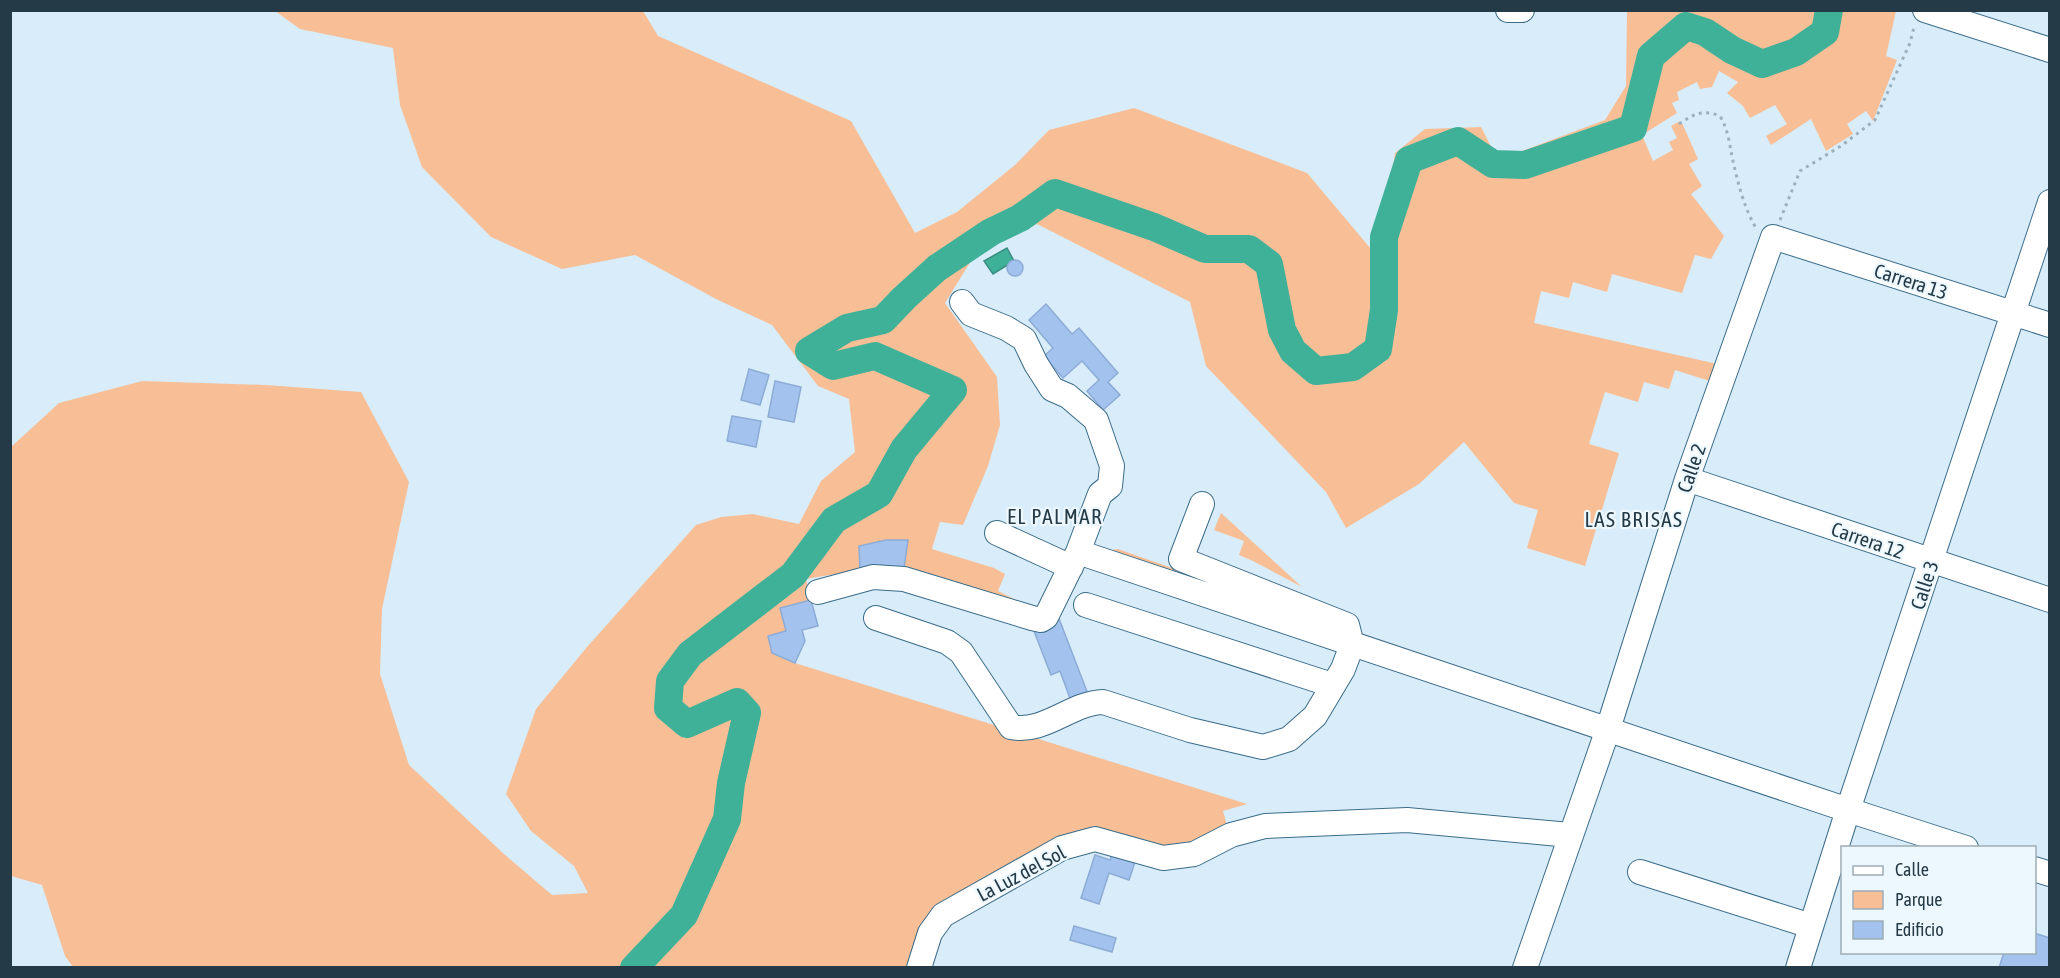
<svg xmlns="http://www.w3.org/2000/svg" width="2060" height="978" font-family="'Asap Condensed',sans-serif">
<rect width="100%" height="100%" fill="#d8ecf9"/>
<path fill="#f8bf97" d="M275,11H643L658,36L851,121L915,233L957,212L1015,165L1049,130L1134,108L1307,173L1371,249C1383,217 1391,186 1395,153L1425,129L1481,127L1498,160L1605,120L1626,86L1627,11H1896L1886,56L1897,60L1873,121L1866,111L1847,124L1853,134L1826,151L1811,119L1771,145L1766,136L1787,124L1775,105L1750,118L1743,106L1727,93L1738,82L1719,71L1712,87L1700,89L1697,82L1677,92L1679,100L1672,103L1677,113L1642,135L1653,161L1673,150L1669,142L1677,138L1671,126L1680,121L1683,125L1698,159L1689,164L1702,186L1691,194L1724,236L1711,259L1695,255L1682,293L1612,274L1607,292L1573,282L1569,298L1541,291L1534,323L1722,365L1716,383L1675,370L1669,389L1644,382L1638,402L1605,392L1589,444L1619,453L1585,566L1527,548L1538,510L1514,503L1464,442L1419,484L1346,528L1326,492L1206,366L1190,302L1037,224L977,251L945,303L997,377L1000,425L988,466L963,525L940,522L932,549L994,568L1005,574L998,591L1042,613L904,568L908,541L886,540L859,546L860,570L806,579L811,600L786,631L768,636L772,653L795,663L1247,804L1223,811L1228,829L1183,849L1098,835L941,911L915,968L73,967L65,956L42,885L11,876V447L59,403L142,381L266,385L361,392L409,482L382,609L380,674L409,765L504,854L552,895L588,893L574,866L531,831L506,794L536,709L587,647L696,525L721,517L753,514L799,524L821,481L855,452L849,399L818,386L772,325L718,300L635,255L562,269L491,237L422,167L400,105L393,48L300,29Z
M1221,513L1302,587L1253,561L1239,555L1244,541L1214,530Z
M1118,549L1348,630L1106,551Z"/>
<path fill="#40b199" stroke="#388d80" stroke-width="1.5" d="M1007,248L1014,261L993,274L984,261Z"/>
<g fill="none" stroke-linecap="round" stroke-linejoin="round">
<path stroke="#40b199" stroke-width="28" d="M634,968L684,915L727,819L731,783L747,713L737,702L687,724L668,708L670,681L690,654L793,575L834,520L879,494L904,449L953,390L875,356L833,366L809,351L847,328L883,320L904,298L937,268L991,232L1020,218L1055,193L1154,227L1205,249H1249L1269,264L1282,330L1293,351L1316,371L1353,367L1378,349L1384,310V237L1409,160L1458,141L1493,164L1525,165L1633,128L1651,56L1686,26L1705,32L1732,50L1762,64L1796,52L1825,32L1829,10"/>
</g>
<path fill="#a3c3ee" stroke="#8cabd5" stroke-width="1.5" d="M1007 268a8 8 0 1 1 16 0a8 8 0 1 1-16 0Z
M1046,304L1072,334L1079,328L1118,373L1108,382L1120,395L1103,410L1087,391L1099,380L1082,361L1063,378L1044,356L1053,348L1029,320Z
M749,369L769,375L760,405L741,400Z
M775,381L801,387L794,422L768,417Z
M732,416L761,421L756,447L727,441Z
M886,540H908L904,568L860,570L859,546Z
M811,600L818,626L802,630L805,641L795,663L772,653L768,636L786,631L780,608Z
M1058,616L1088,694L1071,701L1060,671L1051,675L1032,626Z
M1114,849L1137,856L1129,880L1109,873L1099,904L1081,898L1095,855L1110,860Z
M1074,926L1116,938L1112,952L1070,940Z
M2034,933L2050,938V968H1999L2004,952H2034Z"/>
<g fill="none" stroke-linecap="round" stroke-linejoin="round">
<defs>
<path id="minor" d="M1508,10H1522
M1925,10L2050,50
M1687,479L2050,600
M997,533L1071,567
M1078,552L1848,810L1966,848
M818,592L873,577L904,579L1032,618L1041,620L1046,617L1078,552L1100,494L1110,486L1112,466L1096,420L1068,396L1052,389L1036,364L1024,339L1006,328L971,314L962,302
M1086,605L1332,685
M876,618L947,642L961,652L1011,727C1044,734 1071,703 1103,702L1190,730L1263,747L1289,739L1315,716L1343,669L1352,645L1347,625L1181,559L1202,504
M2034,869L2050,874
M1640,872L1811,926
M919,968L930,933L943,915L1062,848L1095,839L1163,858L1194,854L1231,835L1265,826L1407,820L1570,835
M1525,968L1608,729L1687,479L1773,237L2050,325
M1798,968L1848,810L2050,202"/>
</defs>
<use href="#minor" stroke="#3b6c89" stroke-width="26"/>
<path stroke="#9cb0bd" stroke-width="3" stroke-dasharray="3 4.5" stroke-linecap="butt" d="M1679,124C1694,114 1702,109 1720,116C1729,132 1729,143 1733,161C1738,183 1744,208 1756,228
M1780,220L1800,171L1841,146L1875,120L1910,43L1914,27"/>
<use href="#minor" stroke="#fff" stroke-width="24"/>
</g>
<g text-anchor="middle" dominant-baseline="central" stroke-width="4.5" stroke-linejoin="round" paint-order="stroke">
<g font-size="20" fill="#253a47" stroke="#edf8fe">
<text transform="translate(1911 281) rotate(18)">Carrera 13</text>
<text transform="translate(1691 468) rotate(-71)">Calle 2</text>
<text transform="translate(1868 540) rotate(19)">Carrera 12</text>
<text transform="translate(1924 585) rotate(-72)">Calle 3</text>
<text transform="translate(1021 873) rotate(-28)">La Luz del Sol</text>
</g>
<g font-size="21" letter-spacing="1.5" fill="#253a47" stroke="#edf8fe">
<text x="1055" y="516">EL PALMAR</text>
<text x="1634" y="519">LAS BRISAS</text>
</g>
</g>
<rect width="2060" height="978" fill="none" stroke="#253a47" stroke-width="24"/>
<rect x="1841" y="846" width="195" height="108" fill="#edf8fe" stroke="#9dacb5" stroke-width="1.5"/>
<rect x="1853" y="866" width="30" height="9" fill="#ffffff" stroke="#9dacb5" stroke-width="1.5"/>
<text x="1895" y="876" font-size="18" fill="#253a47">Calle</text>
<rect x="1853" y="891" width="30" height="18" fill="#f8bf97" stroke="#9dacb5" stroke-width="1.5"/>
<text x="1895" y="906" font-size="18" fill="#253a47">Parque</text>
<rect x="1853" y="921" width="30" height="18" fill="#a3c3ee" stroke="#9dacb5" stroke-width="1.5"/>
<text x="1895" y="936" font-size="18" fill="#253a47">Edificio</text>
</svg>
